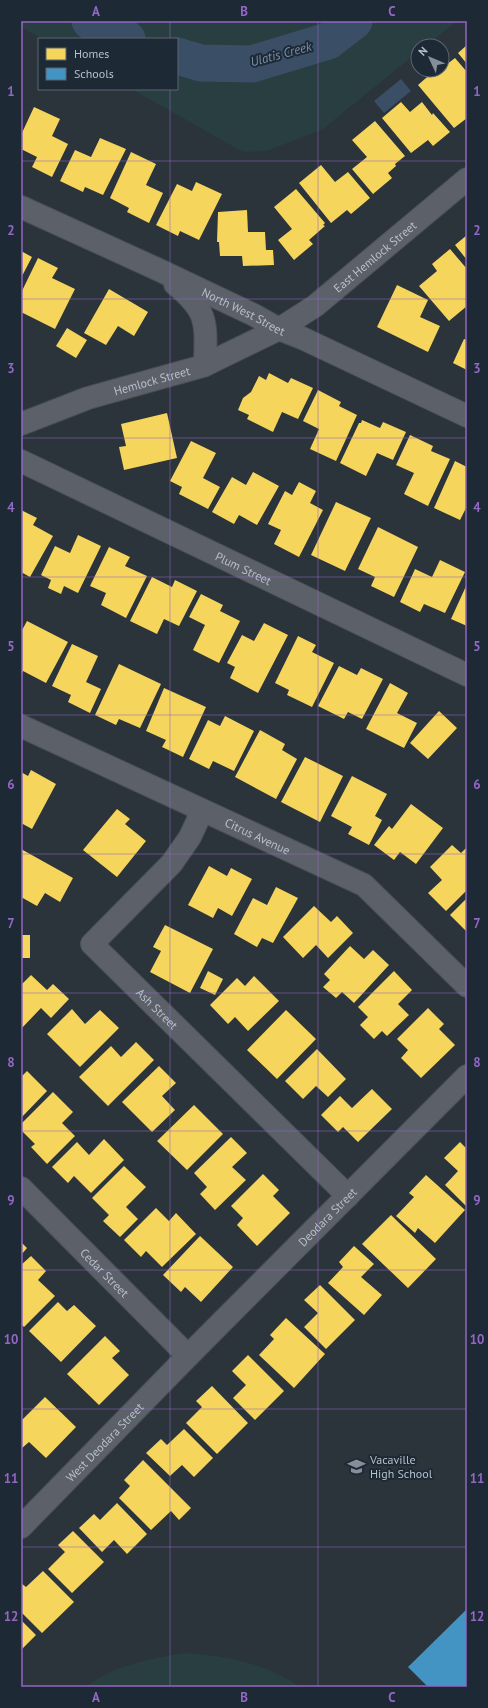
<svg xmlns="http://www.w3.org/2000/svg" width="488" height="1708" font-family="'PT Sans',sans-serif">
<rect width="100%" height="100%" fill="#2b333b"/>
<path fill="#283e41" d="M21,21H457L426,46H418V52L323,129L267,151L243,152L131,89H177V39H42L21,27Z
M187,1653C228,1656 265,1663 300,1687H85C115,1665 151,1658 187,1653Z"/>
<path fill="#3a4e66" d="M401,79L411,91L384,113L374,101Z"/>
<path fill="#f6d55c" d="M467,45V64L458,53Z
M455,58L467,72V118L454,128L418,85L434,71L435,73L439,70H442V68Z
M401,102L410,112L422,102L432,115L433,113L450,132L433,146L428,140L411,153L382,118Z
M34,107L60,119L52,136L68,144L52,177L32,167L37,157L21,149V135Z
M375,121L405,156L395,164L396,166L388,173L392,178L373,194L352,169L367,157L352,140Z
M100,138L126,149L103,195L85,187L83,192L60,181L75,150L91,157Z
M131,152L156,164L146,185L163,193L149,223L127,212L129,208L110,198Z
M321,165L335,182L348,172L370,198L351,214L347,210L331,223L299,183Z
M196,182L222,194L199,240L180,231L178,236L156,225L177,184L192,191Z
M296,189L325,223L323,225L325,226L309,240L313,244L294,260L278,240L292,229L274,207Z
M247,210L248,232H265L266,250H273L274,265L243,266L242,256H220L219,242H217L218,212Z
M467,235V260L455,245Z
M450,249L467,269V306L449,321L419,286L437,271L432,264Z
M21,251L32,257L21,278Z
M38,258L58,268L52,278L75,289L55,329L21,312V293Z
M397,285L428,300L420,317L440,326L428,352L377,327Z
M109,289L148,312L134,336L118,326L106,345L84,333Z
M67,328L87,340L76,358L56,346Z
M464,339L467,340V370L453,363Z
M269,373L288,383L291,378L313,388L298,419L282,412L273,432L247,419L249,415L238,410L243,398L251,392L259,376L266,380Z
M318,390L341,402L339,406L357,415L336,461L310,449L319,429L303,421Z
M167,413L177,458L124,470L119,447L126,446L121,424Z
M362,420L380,428L383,422L406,432L393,460L377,453L366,476L340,463L359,423H361Z
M410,435L433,446L431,451L450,459L428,506L404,494L414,473L396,465Z
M191,441L216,453L203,478L220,487L208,509L179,494L182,487L170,481Z
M455,461L467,467V506L460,520L434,508Z
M253,472L279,486L257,525L239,515L234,524L212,512L232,477L246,485Z
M299,482L316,491L310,503L323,510L299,557L274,544L281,530L268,524L285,491L292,495Z
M336,502L371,518L345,571L311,555Z
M21,510L37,518L33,525L53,536L30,577L21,572Z
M378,527L418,547L394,597L371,586L375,577L358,569Z
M78,535L101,546L78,593L64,586L61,594L48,588L51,580L41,575L55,546L70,553Z
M109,547L130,557L125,566L147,576L126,618L101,605L106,593L90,586Z
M440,560L465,572L445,613L424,604L420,612L400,602L415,569L432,577Z
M152,577L172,587L175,580L197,591L179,626L164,619L157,634L130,621Z
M467,584V626L451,619Z
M201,594L223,605L220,611L240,621L219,663L193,650L205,625L189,617Z
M27,621L68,642L46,683L23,671L21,676V632Z
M264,623L288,635L258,693L230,678L235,667L227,663L242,635L254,641Z
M298,636L316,645L312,652L334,663L312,707L287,695L289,690L275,683Z
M72,644L98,656L86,682L101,689L90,713L68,702L71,695L52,686Z
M119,664L161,684L140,728L119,719L116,725L95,715Z
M339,666L357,675L361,668L383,679L362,719L348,712L344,719L318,706Z
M390,683L408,693L397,713L417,723L404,748L366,729Z
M164,688L206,707L183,757L162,747L166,740L146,731Z
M439,711L457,728L428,759L410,743Z
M225,716L254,731L234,771L213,761L209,769L189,759L208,720L220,726Z
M260,730L285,744L282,750L297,759L276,799L235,777Z
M305,757L343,776L320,822L281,802Z
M31,770L56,784L32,829L21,823V772L28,776Z
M352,776L387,794L375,816L382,820L369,845L348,834L352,827L331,816Z
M411,804L443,828L416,864L400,852L394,860L374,845L389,826L392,829Z
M117,809L130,819L125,824L146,841L117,877L83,850Z
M452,845L461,853L467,847V890L446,911L428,893L442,880L430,867Z
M21,849L73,878L60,902L45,893L37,906L21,897Z
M209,866L227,876L231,868L252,879L232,916L218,908L213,918L188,905Z
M276,887L298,898L273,943L262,938L257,947L234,934L253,898L267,905Z
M467,898V932L450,915Z
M314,906L331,922L337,916L353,933L328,958L316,945L303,958L283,937Z
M165,925L213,949L190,993L150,972L161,951L153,947Z
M21,935H30V958H21Z
M350,946L364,959L373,950L389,965L354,1003L342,992L336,998L323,987L330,980L324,974Z
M208,971L223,979L215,995L200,988Z
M394,971L412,990L398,1004L409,1015L387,1036L382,1031L374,1039L360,1025L368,1017L358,1007Z
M31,975L47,990L53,984L69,999L51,1018L41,1008L21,1029V985Z
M254,976L279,1001L248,1031L235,1017L228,1024L210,1005L237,978L245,986Z
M428,1008L444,1024L439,1029L455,1045L421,1078L401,1058L408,1050L397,1039Z
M72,1009L85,1024L100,1010L119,1028L80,1067L47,1034Z
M286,1010L316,1039L277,1079L247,1050Z
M136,1042L154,1060L108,1106L79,1077L111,1046L121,1057Z
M317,1049L346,1079L328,1097L316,1086L303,1099L285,1081Z
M159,1066L176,1083L162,1096L175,1110L152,1132L122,1102Z
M27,1071L47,1091L21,1118V1077Z
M372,1089L392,1109L358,1142L343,1127L338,1132L321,1115L340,1096L352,1108Z
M53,1092L73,1112L62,1123L75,1136L47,1164L31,1147L35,1144L21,1130V1124Z
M194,1105L223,1134L187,1170L157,1141Z
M231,1137L247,1153L232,1167L246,1180L215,1210L200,1194L207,1187L194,1173Z
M104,1139L124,1160L91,1193L74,1176L68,1183L52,1167L77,1142L89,1155Z
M460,1142L467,1149V1207L445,1185L458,1171L444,1158Z
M124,1166L146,1187L126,1207L138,1219L120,1237L103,1221L109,1215L92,1198Z
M263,1174L279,1190L273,1196L290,1213L257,1246L237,1225L243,1218L231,1206Z
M426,1175L465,1210L435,1243L418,1228L415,1233L396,1216L414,1197L409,1193Z
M156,1208L169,1221L176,1213L196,1234L162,1267L146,1251L141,1257L124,1240Z
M391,1215L436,1259L408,1288L362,1244Z
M200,1236L233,1267L201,1302L185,1287L181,1292L163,1275Z
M21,1242L27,1248L21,1255Z
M354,1246L374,1264L361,1277L382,1295L364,1315L328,1283L343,1267L339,1262Z
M31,1256L46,1271L38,1280L55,1296L24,1327L21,1324V1265Z
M320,1285L355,1320L326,1349L304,1327L318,1313L304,1300Z
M58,1302L67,1311L74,1305L96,1326L61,1362L29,1331Z
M286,1318L325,1354L294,1388L259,1355L274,1339L270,1335Z
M105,1336L120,1351L112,1358L129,1375L99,1405L67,1374Z
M248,1355L284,1391L255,1420L233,1398L246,1385L232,1371Z
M212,1386L248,1423L217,1454L186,1423L202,1407L196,1401Z
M45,1397L76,1427L46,1458L29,1442L21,1449V1421Z
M184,1429L213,1458L194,1477L182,1465L170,1476L146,1453L161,1439L167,1445Z
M143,1460L191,1508L179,1520L171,1511L151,1530L119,1498L130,1486L124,1480Z
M117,1503L147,1534L127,1554L114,1540L102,1552L79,1528L94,1514L100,1520Z
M73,1531L104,1562L72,1593L48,1569L65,1552L58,1545Z
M43,1571L74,1602L42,1633L21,1612V1583L26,1587Z
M21,1620L36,1635L21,1650Z"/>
<path fill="#4393c3" d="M467,1609V1687H428L408,1667Z"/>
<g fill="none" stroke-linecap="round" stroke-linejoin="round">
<path stroke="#3a4e66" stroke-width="37" d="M90,21L127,39
M177,56L201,63L252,64L328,41L354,21"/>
<defs>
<g id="minor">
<path id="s1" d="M21,207L157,269L254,315L279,329L302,338L467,416"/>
<path d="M175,284C209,312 206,323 205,365"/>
<path id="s2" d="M21,424L88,398L203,366L279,329L315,306L467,179"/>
<path id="s3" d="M21,461L467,675"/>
<path id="s4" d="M21,726L364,885L467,986"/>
<path id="s5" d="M202,811L190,837L172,863L92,944L348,1196"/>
<path id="s6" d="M21,1188L188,1356"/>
<path id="s7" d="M21,1527L188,1356L467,1076"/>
</g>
</defs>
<use href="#minor" stroke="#4a4f55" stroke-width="24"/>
<use href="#minor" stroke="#5c6169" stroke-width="22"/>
</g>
<path fill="none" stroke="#9367c4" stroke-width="1" stroke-opacity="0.55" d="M170,21V39M318,21V1687M170,89V1687M21,161H467M21,299H467M21,438H467M21,577H467M21,715H467M21,854H467M21,993H467M21,1131H467M21,1270H467M21,1409H467M21,1547H467"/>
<defs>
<symbol id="school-bare" viewBox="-9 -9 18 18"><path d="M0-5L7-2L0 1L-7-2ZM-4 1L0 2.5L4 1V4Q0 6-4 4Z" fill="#858e99" stroke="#1e2936" stroke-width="2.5" paint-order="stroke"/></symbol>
</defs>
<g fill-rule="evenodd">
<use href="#school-bare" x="344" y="1454" width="25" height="25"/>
</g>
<g text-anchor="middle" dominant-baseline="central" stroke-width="4" stroke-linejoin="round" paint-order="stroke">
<g font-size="12" fill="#b6bfcb" stroke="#1e2936">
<text stroke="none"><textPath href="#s2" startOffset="396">East Hemlock Street</textPath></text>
<text stroke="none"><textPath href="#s1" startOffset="246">North West Street</textPath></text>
<text stroke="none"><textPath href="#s2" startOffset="138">Hemlock Street</textPath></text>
<text stroke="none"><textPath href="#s3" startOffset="247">Plum Street</textPath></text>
<text stroke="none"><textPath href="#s4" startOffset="261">Citrus Avenue</textPath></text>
<text stroke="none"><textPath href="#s5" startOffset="266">Ash Street</textPath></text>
<text stroke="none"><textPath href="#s7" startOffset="436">Deodara Street</textPath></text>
<text stroke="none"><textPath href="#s6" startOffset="119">Cedar Street</textPath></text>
<text stroke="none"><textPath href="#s7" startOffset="119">West Deodara Street</textPath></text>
</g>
<g font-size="12" fill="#b6bfcb" stroke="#1e2936" text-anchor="start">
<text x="370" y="1459">Vacaville<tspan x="370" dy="14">High School</tspan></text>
</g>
<g font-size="13" font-style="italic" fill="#7691ae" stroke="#1e2936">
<text transform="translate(281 54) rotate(-15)">Ulatis Creek</text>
</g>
</g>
<rect width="488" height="1708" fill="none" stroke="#1e2936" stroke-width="44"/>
<rect x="38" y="38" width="140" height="52" fill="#1e2936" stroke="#5b6572"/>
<rect x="46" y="48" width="20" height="12" fill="#f6d55c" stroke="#5b6572"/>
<text x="74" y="58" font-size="12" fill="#b6bfcb">Homes</text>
<rect x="46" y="68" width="20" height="12" fill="#4393c3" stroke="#5b6572"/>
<text x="74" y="78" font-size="12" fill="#b6bfcb">Schools</text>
<g transform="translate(430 58) rotate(314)"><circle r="19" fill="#1e2936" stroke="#5b6572"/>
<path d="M0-3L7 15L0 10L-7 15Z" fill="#858e99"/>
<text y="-6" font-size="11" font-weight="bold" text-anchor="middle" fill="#b6bfcb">N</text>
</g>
<rect x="22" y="22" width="444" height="1664" fill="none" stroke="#9367c4" stroke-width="1.5"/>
<g font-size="13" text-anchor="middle" font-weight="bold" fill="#9367c4">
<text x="96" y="16">A</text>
<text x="244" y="16">B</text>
<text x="392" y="16">C</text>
<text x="11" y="96">1</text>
<text x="477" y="96">1</text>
<text x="11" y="235">2</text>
<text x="477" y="235">2</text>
<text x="11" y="373">3</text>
<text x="477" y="373">3</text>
<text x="11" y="512">4</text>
<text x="477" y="512">4</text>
<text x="11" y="651">5</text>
<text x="477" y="651">5</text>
<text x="11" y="789">6</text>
<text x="477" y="789">6</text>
<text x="11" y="928">7</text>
<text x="477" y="928">7</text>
<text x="11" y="1067">8</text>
<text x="477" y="1067">8</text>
<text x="11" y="1205">9</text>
<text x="477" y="1205">9</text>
<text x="11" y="1344">10</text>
<text x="477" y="1344">10</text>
<text x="11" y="1483">11</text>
<text x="477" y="1483">11</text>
<text x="11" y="1621">12</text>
<text x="477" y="1621">12</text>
<text x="96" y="1702">A</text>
<text x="244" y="1702">B</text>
<text x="392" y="1702">C</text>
</g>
</svg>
